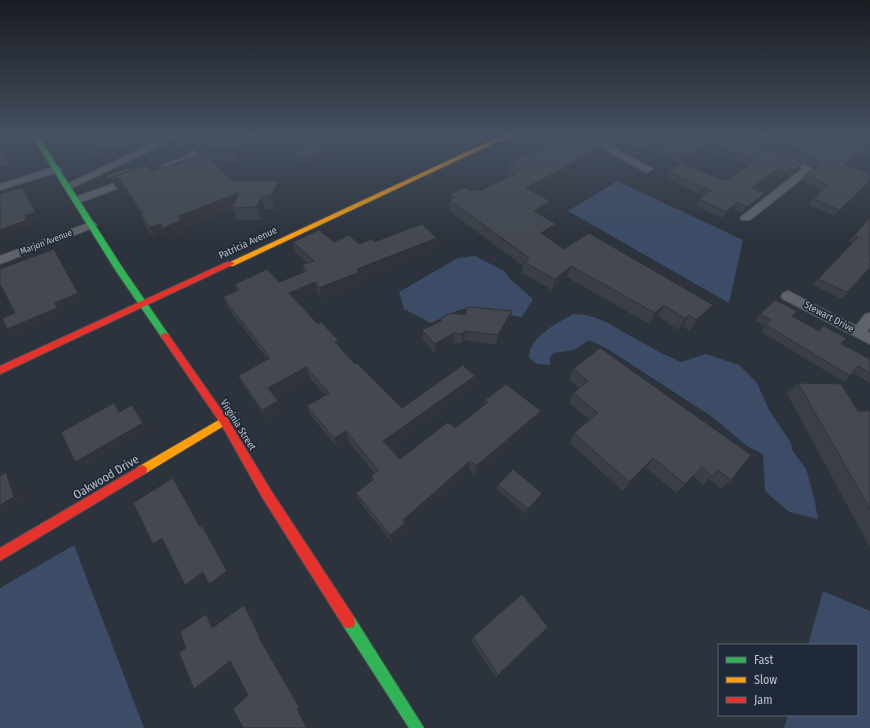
<svg xmlns="http://www.w3.org/2000/svg" width="870" height="728" font-family="'Fira Sans Condensed',sans-serif">
<rect width="100%" height="100%" fill="#2d333c"/>
<path fill="#3c4c67" d="M617,181L743,240L729,303L568,211Z
M475,256L504,271L510,279L533,299L522,317L495,313L489,308L473,307L459,310L431,323L404,309L399,292L458,258Z
M573,314L587,315L604,321L661,353L681,362L706,354L739,365L757,383L769,410L791,443L792,450L806,469L814,497L818,519L789,512L765,491L763,454L747,446L711,416L606,348L589,340L574,350L554,353L550,357V365L537,364L529,358C529,337 556,324 573,314Z
M74,545L144,728H0V588Z
M823,591L870,611V728H784L788,715H857V645H808Z"/>
<g fill="none" stroke-linecap="round" stroke-linejoin="round">
<defs>
<path id="street" d="M168,136H181L72,188H64L63,186Z
M207,136H218C207,149 180,173 162,169L161,167L162,165L185,157Z
M569,136H583L611,146L653,169L648,172L644,171L605,150Z
M860,136H870V141Z
M784,154L814,169L750,220H742L740,218L742,216L802,169L781,159L779,157L781,155Z
M57,166L62,169L61,171L0,190V184Z
M134,176L139,179L138,181L81,202L77,203L72,200L73,198Z
M91,222L95,223L97,225L95,227L0,264V256Z
M788,291L856,326L865,314L870,313V328L867,331L870,333V344L783,299L781,296L783,293Z"/>
<path id="fast" d="M32,136H38L122,267L168,334L169,336L168,338H162L116,271Z
M349,616L354,617L424,728H409L344,627L343,622L344,617Z"/>
<path id="slow" d="M501,136H509L233,266H227L226,264Z
M224,417L227,418L229,421L227,424L146,473L142,475L138,473L137,470L138,467Z"/>
<path id="jam" d="M227,262H233L234,264L0,374V366Z
M165,333L168,334L227,418L270,489L354,617L355,622L354,627L349,628L344,627L262,497L221,424L162,338L161,336L162,334Z
M142,465L146,467L147,470L146,473L0,561V548Z"/>
</defs>
<use href="#street" stroke="#4a4e54" stroke-width="2"/>
<use href="#fast" stroke="#4a4e54" stroke-width="2"/>
<use href="#slow" stroke="#4a4e54" stroke-width="2"/>
<use href="#jam" stroke="#4a4e54" stroke-width="2"/>
<use href="#street" fill="#5e626a" fill-rule="evenodd"/>
<use href="#fast" fill="#30b455" fill-rule="evenodd"/>
<use href="#slow" fill="#ff9f0a" fill-rule="evenodd"/>
<use href="#jam" fill="#e5322d" fill-rule="evenodd"/>
</g>
<path fill="#3a3f46" fill-rule="evenodd" d="M96,136H167L137,149L125,147L128,153L111,161L90,151L84,142Z
M189,136H262L239,163L210,159L230,180L279,181L282,194L274,209H265L261,220H237L233,209L185,228L188,233L169,240L166,236L156,240L146,227L140,214H141L125,190L119,192L113,182L110,183L105,176L131,170L152,171L197,156L193,148L184,156L176,155L174,148Z
M425,136H444V137H425Z
M618,136H735L799,169L790,177L785,175L781,178L774,175L756,189L765,193L761,199L743,213L734,209L723,218L696,206L699,199L704,196L665,178L668,172L681,164L650,150L638,156L622,149L624,143L628,141ZM705,149L748,165L725,181L682,163Z
M739,136H864L870,138V156L862,153L864,150L847,165L870,173L835,216L809,205L813,199L822,190L801,181L805,175L814,168L790,155Z
M295,151H327L328,157L308,166L296,158Z
M601,156L535,193L550,201L548,212L542,216L556,224L554,235L549,238L564,249L706,316L689,331L683,326L678,330L658,316L649,324L567,277L552,290L522,273L523,266L449,211L450,194L471,191H479L511,176L507,174L509,163Z
M870,218L869,261L870,268L842,299L813,285L818,279L852,243L848,241L854,235Z
M437,238V249L360,280L361,283L322,299L318,293L297,302L318,324L338,340L340,348L355,364L402,408L475,376L474,386L389,448L400,459L455,428L484,405L485,400L541,411L538,421L475,475L469,470L406,526V531L392,543L359,501L356,493L372,481L371,476L375,473L348,441L338,448L311,416L307,406L325,395L310,378L275,397L278,401L282,411L267,420L244,386L238,376L268,360L228,308L223,297L237,291L235,284L279,282L304,272L302,265L308,264L296,253L293,242H334L359,244L374,242Z
M760,314L793,317L870,359V383L853,373L844,382L761,332L765,326L756,321Z
M510,321L496,345L464,340L462,343H453L435,353L423,340L422,330Z
M600,348L731,480L721,489L709,479L703,485L693,476L676,493L646,468L623,491L570,443L574,433L590,420L569,403L573,393L579,388L569,379L573,369Z
M798,383L858,411H870V547L787,394Z
M498,485L542,493L540,498L526,514L497,490Z
M548,627L496,677L471,641L473,637Z"/>
<path fill="#303339" d="M141,136H167L137,149L133,140Z
M197,136H206L192,145L193,148L184,156L182,149Z
M248,136H262L239,163L234,151Z
M708,143L705,149L681,164L683,157Z
M870,143V145L867,147L864,150L841,170L845,164Z
M123,144L128,153L111,161L106,152Z
M652,144L650,150L638,156L641,150Z
M0,145L14,171L0,175Z
M604,146L601,156L525,199L526,188Z
M327,151L328,157L308,166L307,159Z
M803,163L799,169L790,177L794,170Z
M778,169L774,175L749,194L752,188Z
M789,169L785,175L781,178L785,172Z
M132,171L119,180L125,190L119,192L112,180Z
M109,179H111L113,182L110,183Z
M279,181L282,194L274,209L271,196Z
M870,181V183L835,216L840,210Z
M22,187L26,194L40,219L30,222L32,227L4,237L6,241L0,243V230L25,216Z
M239,193L232,208L233,209L185,228L188,233L169,240L163,228L178,216Z
M765,193L761,199L743,213L747,207Z
M261,197L265,209L261,220L257,207Z
M550,201L548,212L532,222L534,211Z
M738,202L734,209L723,218L726,212Z
M160,224L166,236L156,240L150,227Z
M556,224L554,235L539,244L541,233Z
M437,238V249L360,280L361,283L322,299L319,288L357,269Z
M54,249L59,256L83,299L60,309L63,314L14,336L7,329L55,303Z
M571,266L567,277L552,290L555,279Z
M315,282L318,293L292,304L289,293Z
M664,305L658,316L649,324L655,313Z
M713,305L706,316L689,331L696,320Z
M512,311L510,321L496,345L498,335Z
M689,315L683,326L678,330L685,319Z
M465,331L464,340L462,343V334Z
M454,333L453,343L435,353V344Z
M338,340L341,351L335,342Z
M306,367L310,378L273,398L268,388Z
M475,376L474,386L384,451L383,441Z
M278,401L282,411L267,420L262,410Z
M114,403L120,409L125,418L119,412Z
M132,405L138,411L149,429L82,468L75,462Z
M541,411L538,421L475,475L476,466Z
M346,431L348,441L338,448L334,438Z
M653,458L646,468L623,491L629,482Z
M470,461L469,470L406,526V531L392,543L390,535L403,520Z
M6,472L14,478L23,502L0,515V505Z
M173,478L178,483L205,532L200,527Z
M542,493L540,498L526,514L528,509Z
M202,526L207,531L231,575L214,587L209,584Z
M162,538L167,543L159,548L153,544Z
M203,572L208,576L190,588L185,585Z
M244,605L249,608L264,640L263,641L302,708L301,710L310,728H307L259,638Z
M206,614L211,617L217,631L212,628Z
M230,661L235,663L200,690L194,689Z"/>
<path fill="#444951" stroke="#303339" d="M96,136H141L133,140L117,138L123,144L106,152L84,142Z
M189,136H197L182,149L174,148Z
M202,136H248L234,151L192,145Z
M565,136H582L604,146L526,188L550,201L534,211L556,224L541,233L564,249L589,233L713,305L696,320L689,315L685,319L664,305L655,313L571,266L555,279L524,262L529,258L450,200L455,198L450,194L466,187L471,191L476,189L479,191L517,173L515,172L520,169L509,163Z
M633,136H735L787,155L803,163L794,170L789,169L785,172L778,169L752,188L765,193L747,207L738,202L726,212L699,199L711,191L668,172L682,163L725,181L755,160L708,143L683,157L652,144L641,150L624,143L635,137Z
M759,136H864L870,138V143L845,164L870,173V181L840,210L813,199L828,185L805,175L819,164V161L794,148Z
M314,143L327,151L307,159L295,151Z
M870,144V148L867,147Z
M0,147L9,164L0,167Z
M205,154L230,180L279,181L271,196L261,197L257,207L232,208L239,193L178,216L182,220L163,228L160,224L150,227L140,214L143,213L118,178L112,180L111,178L146,165L152,171Z
M128,168L131,170L111,178V179H109L105,176Z
M22,187L35,212L25,216L27,220L0,230V194Z
M870,218V260L869,261H870V268L847,292L818,279L858,237L854,235Z
M422,224L437,238L357,269L359,272L319,288L315,282L289,293L318,324L321,322L338,340L335,342L355,364L357,363L402,408L463,365L475,376L383,441L400,459L448,422L455,428L488,402L485,400L506,384L541,411L476,466L470,461L403,520L405,523L390,535L356,493L374,479L371,476L378,470L346,431L334,438L307,406L329,393L306,367L268,388L278,401L262,410L238,376L270,358L223,297L239,290L235,284L267,269L279,282L307,271L302,265L314,261L293,242L319,230L334,242L349,235L359,244L372,239L374,242Z
M54,249L78,293L55,303L57,308L7,329L2,318L15,313L0,284V269Z
M775,300L797,311L792,316L819,331L824,326L846,338L841,344L870,359V373L858,366L850,376L766,325L771,320L760,314Z
M467,307L512,311L498,335L465,331L462,334L454,333L435,344L422,330L441,321V318L451,313L465,315Z
M600,348L751,455L731,480L718,470L712,476L702,467L685,484L653,458L629,482L574,433L598,413L573,393L588,381L573,369Z
M798,383L841,384L858,411H870V509Z
M114,403L119,412L132,405L143,423L75,462L61,432Z
M513,469L542,493L528,509L498,485Z
M6,472L14,497L0,505V476Z
M173,478L200,527L202,526L227,571L209,584L203,572L185,585L162,538L153,544L133,503Z
M522,594L548,627L498,675L473,637Z
M244,605L260,637L259,638L299,707L297,709L307,728H243L233,709L248,695L230,661L194,689L179,653L186,648L180,632L206,614L212,628Z"/>
<linearGradient id="sky" x2="0" y2="1"><stop stop-color="#191c21"/><stop offset="0.57" stop-color="#465061"/><stop offset="1" stop-color="#465061" stop-opacity="0"/></linearGradient>
<rect width="870" height="238" fill="url(#sky)"/>
<g text-anchor="middle" dominant-baseline="central" stroke-width="3.5" stroke-linejoin="round" paint-order="stroke">
<g font-size="9" fill="#b9c0cc" stroke="#202937">
<text transform="translate(46 242) rotate(-21)">Marjon Avenue</text>
</g>
<g font-size="10" fill="#b9c0cc" stroke="#202937">
<text transform="translate(248 243) rotate(-25)">Patricia Avenue</text>
<text transform="translate(829 317) rotate(28)">Stewart Drive</text>
<text transform="translate(238 425) rotate(58)">Virginia Street</text>
</g>
<g font-size="12" fill="#b9c0cc" stroke="#202937">
<text transform="translate(106 477) rotate(-31)">Oakwood Drive</text>
</g>
</g>
<rect x="718" y="644" width="140" height="72" fill="#202937" stroke="#5d6573"/>
<rect x="726" y="657" width="20" height="6" fill="#30b455" stroke="#5d6573"/>
<text x="754" y="664" font-size="12" fill="#b9c0cc">Fast</text>
<rect x="726" y="677" width="20" height="6" fill="#ff9f0a" stroke="#5d6573"/>
<text x="754" y="684" font-size="12" fill="#b9c0cc">Slow</text>
<rect x="726" y="697" width="20" height="6" fill="#e5322d" stroke="#5d6573"/>
<text x="754" y="704" font-size="12" fill="#b9c0cc">Jam</text>
</svg>
